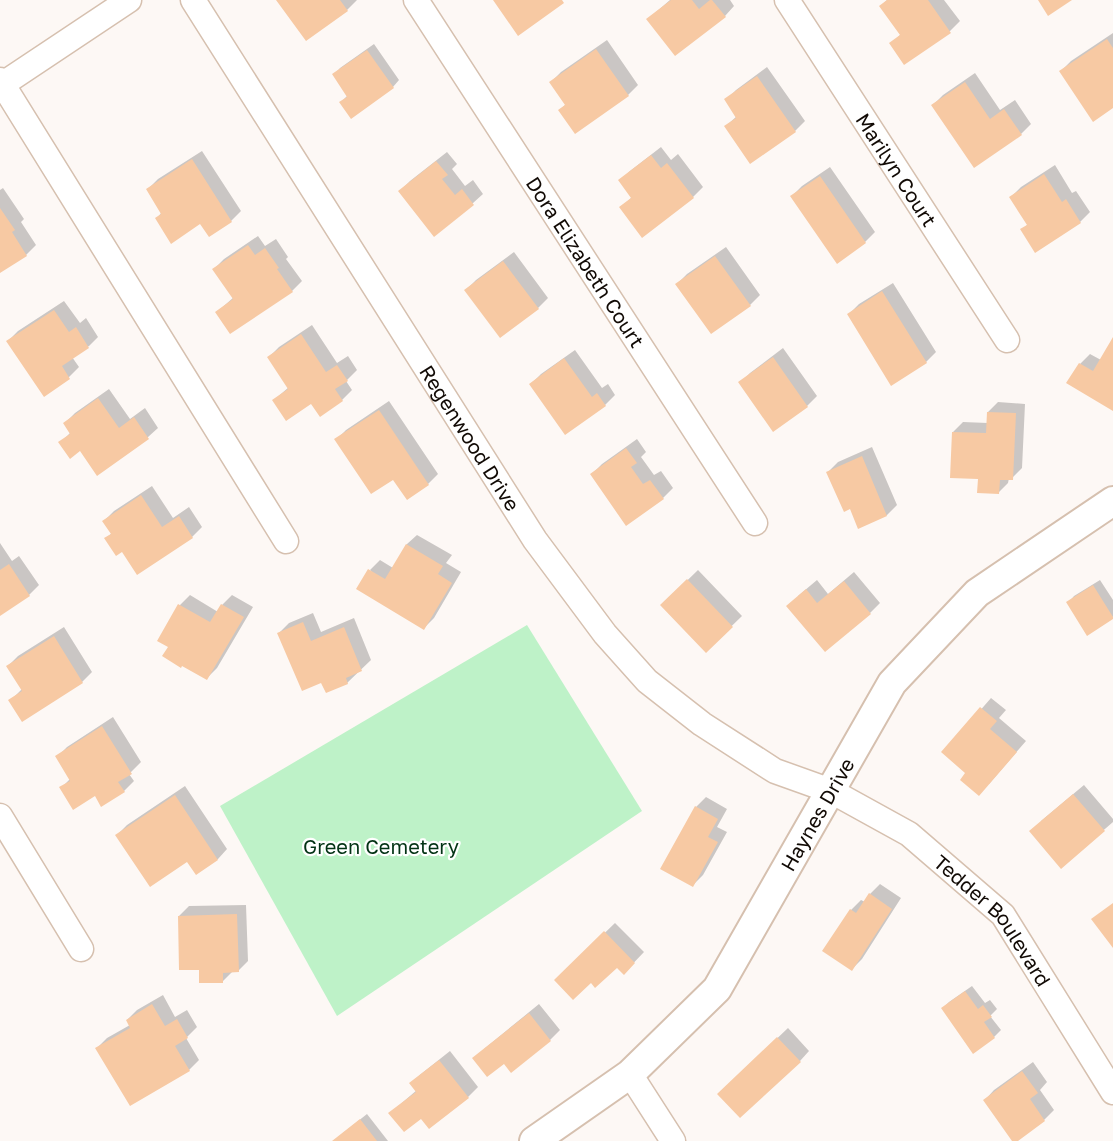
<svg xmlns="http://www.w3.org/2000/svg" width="1113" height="1141" font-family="'Golos Text',sans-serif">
<rect width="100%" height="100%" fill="#fdf8f5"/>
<path fill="#bef2c8" d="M527,625L642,811L337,1016L220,806Z"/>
<path fill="#0003" d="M278,0H357L347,10Z
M670,0H730L734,6L725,16L648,19Z
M887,0H944L960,21L950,31L891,44L901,34L881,6Z
M1113,33V106L1061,71L1071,61Z
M607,40L638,85L628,95L575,132L560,110L566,104L551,82L561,72Z
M374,44L399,80L393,87L341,102L348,95L334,75L340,68Z
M767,67L805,121L795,131L726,126L737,116L726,100L736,90Z
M975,73L1000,110L1015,100L1031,124L1021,134L933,105L943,95Z
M661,147L671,160L678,154L703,187L693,197L621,208L632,197L620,181L630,171Z
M202,151L241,211L231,221L201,222L157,218L162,212L148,189L158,179Z
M447,152L457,164L452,169L465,186L473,180L483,194L473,203L434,234L400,191L410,181Z
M1055,165L1072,193L1076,191L1090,212L1080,222L1022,230L1028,224L1011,197L1021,187Z
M830,167L875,232L865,242L792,196L802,186Z
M3,188L24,219L21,222L36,245L26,255L0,272V190Z
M258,236L265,246L276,239L288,257L286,259L302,281L292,291L217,312L234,297L214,269L224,259Z
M726,247L760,295L750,305L677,284L687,274Z
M514,252L548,298L538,308L501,336L466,290L476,280Z
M893,283L936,352L926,362L849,314L859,304Z
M64,301L80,323L86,318L98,337L89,346L72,357L79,367L69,377L44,395L8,341L18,331Z
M312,325L337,363L348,356L357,370L346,381L352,390L342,400L320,415L312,402L274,400L289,387L269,357L279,347Z
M1113,340V409L1080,364L1090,354L1101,360Z
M783,348L817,396L807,406L773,430L740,383L750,373Z
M575,350L602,388L608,384L615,395L605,405L531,384L541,374Z
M109,389L130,419L145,408L158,428L148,437L97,474L80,449L60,443L71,432L65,423L75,413Z
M389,401L438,474L428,484L393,477L336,440L346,430Z
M998,402L1025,404L1022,468L1012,478H1009L1008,483L998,493L980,477L953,432L963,422L988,423V412Z
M637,439L646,452L641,457L654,475L661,471L673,488L663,498L592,474L602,464Z
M872,447L897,505L887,515L859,527L851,507L828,472L838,462Z
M152,486L173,518L189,507L202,527L192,537L137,573L122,550L106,538L112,533L104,521L114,511Z
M417,535L452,555L446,563L461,572L434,618L424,628L370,570L380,560L393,568L407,544Z
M0,543L12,561L19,556L39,585L29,595L0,614Z
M698,570L742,616L706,651L662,605Z
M854,572L880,603L870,613L825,650L798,596L817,580L828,594Z
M1100,580L1113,600V617L1068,603L1074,596Z
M190,595L218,612L222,605L232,595L253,607L217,668L207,678L170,646L159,640L180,605Z
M313,613L321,632L354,618L371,660L347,683L322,681L279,633L289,623Z
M64,627L92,672L82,682L10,701L22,689L8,666L18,656Z
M991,698L1006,710L999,718L1026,741L989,784L968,772L944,752Z
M113,717L141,762L129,774L134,781L124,791L61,788L70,779L57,757L67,747Z
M1084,785L1113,819V822L1061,867L1041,821Z
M185,786L227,849L218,859L196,873L188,860L117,835L127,825Z
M706,797L727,809L717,827L727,832L703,875L693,885L696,807Z
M880,884L901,898L862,959L852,969L851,910L861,900L865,902L870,894Z
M246,905L248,961L238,971H233L223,981L200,968L179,916L189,906Z
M615,923L644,952L624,973L617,966L591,981L556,980Z
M972,986L985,1003L990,1000L997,1009L990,1016L1001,1030L994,1037L973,1052L943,1008L949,1002Z
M163,995L175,1017L187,1010L197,1027L186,1038L199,1060L189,1070L97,1048L107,1038L130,1025L127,1020L137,1010Z
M539,1004L560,1030L550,1040L511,1071L504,1062L484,1049Z
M788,1028L809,1051L800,1061L729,1084Z
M450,1051L478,1087L468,1097L422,1117L390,1113L417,1090L411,1083L421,1074Z
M1033,1062L1047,1082L1040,1090L1054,1110L1044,1120L1014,1141L985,1100L994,1090Z
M367,1114L388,1141H333Z"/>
<path fill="#f7c9a3" d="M276,0H340L348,11L306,41Z
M493,0H562L564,3L518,36Z
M671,0H692L699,9L710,0H712L726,17L675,56L646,19Z
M887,0H928L951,33L904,65L889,43L900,35L879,6Z
M1038,0H1072L1048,16Z
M1107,39L1113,48V108L1093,122L1059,71Z
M596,49L629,96L575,134L558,110L565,105L549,82Z
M367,50L394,88L351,119L339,102L347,97L332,74Z
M757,76L796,132L750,164L724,126L736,118L724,99Z
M965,82L990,119L1004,109L1022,135L974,168L931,105Z
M651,155L661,168L667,163L694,198L642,238L619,207L631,198L618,180Z
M192,159L232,222L209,237L200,224L171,244L155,218L161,214L146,189Z
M436,161L448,175L442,179L455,195L462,189L474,205L434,237L398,191Z
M1044,174L1062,202L1066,199L1081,223L1035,253L1020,229L1027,225L1009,197Z
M820,176L866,243L837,264L790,196Z
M0,208L15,230L12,232L27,256L0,273Z
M248,245L255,255L265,248L279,268L277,269L293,292L230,334L215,312L233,299L212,269Z
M715,256L751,306L711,334L675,284Z
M503,261L539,309L500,338L464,290Z
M882,291L927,363L891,386L847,314Z
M54,310L69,332L76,327L89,348L62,366L70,379L44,397L6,341Z
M301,334L326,372L337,365L348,381L335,389L343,401L320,417L311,404L286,421L272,400L288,389L267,357Z
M1113,337V411L1066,383L1079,363L1093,371Z
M773,357L808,407L773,432L738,382Z
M564,358L592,397L597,393L606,406L565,435L529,384Z
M98,398L119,428L134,417L149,439L97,476L80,451L70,459L58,442L70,434L63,423Z
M379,410L429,485L407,500L393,480L371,494L334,439Z
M987,412L1016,413L1013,480H1000L999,494L977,493L978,479L950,478L952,432L986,433Z
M626,448L637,463L631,467L643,484L650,480L664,499L626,526L590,474Z
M862,456L887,516L858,529L850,509L844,512L826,472Z
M141,495L162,527L179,516L193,538L137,575L122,552L116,556L104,538L111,534L102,521Z
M406,544L443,566L438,574L452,583L424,630L356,589L368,569L385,579Z
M9,564L30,596L0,616V570Z
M687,579L733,627L706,653L660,605Z
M844,581L871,614L825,652L786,606L806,589L817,603Z
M1093,585L1113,617V619L1087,636L1066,602Z
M178,604L210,622L221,604L244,617L207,680L182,666L181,668L162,656L168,647L157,641Z
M303,622L311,641L344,627L362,671L346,678L348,684L326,693L321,683L302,691L277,633Z
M54,636L83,683L22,722L8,700L22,691L6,666Z
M980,707L997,721L990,729L1017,752L979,796L960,780L965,773L941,752Z
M102,726L132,774L118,782L125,792L101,807L95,796L73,810L59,787L70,781L55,756Z
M1073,794L1105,831L1061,869L1029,831Z
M175,795L218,860L196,875L187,862L150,887L115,835Z
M695,806L718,819L708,837L718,842L693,887L660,869Z
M869,893L892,909L852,971L822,951L850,909L856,913Z
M1113,903V948L1091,919Z
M237,914L239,972L223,973V983H199V970H179L178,916Z
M604,931L635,963L624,975L617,968L595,988L591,983L573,1000L554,980Z
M965,991L978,1009L983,1005L992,1017L984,1022L995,1038L973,1054L941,1008Z
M152,1004L165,1026L177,1019L188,1038L175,1046L190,1071L130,1106L95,1048L130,1028L126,1020Z
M529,1013L551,1041L511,1073L504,1064L487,1077L472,1058Z
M777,1037L801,1062L740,1118L717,1094Z
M439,1060L469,1098L429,1129L421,1119L404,1132L388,1113L416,1092L409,1083Z
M1022,1071L1038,1093L1030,1099L1045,1121L1018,1141H1012L983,1100Z
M360,1119L377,1141H332Z"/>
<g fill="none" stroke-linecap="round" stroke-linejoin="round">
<defs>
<g id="minor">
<path id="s1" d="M193,0L535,540L605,634L647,681L702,724L775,771L831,791L909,834L1003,915L1113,1092"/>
<path id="s2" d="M416,0L755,523"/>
<path id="s3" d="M787,0L1007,340"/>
<path d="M0,80L286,541"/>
<path d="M0,86L129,0"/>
<path d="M0,816L81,949"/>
<path d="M630,1074L673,1141"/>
</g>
<g id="tertiary">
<path id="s4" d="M534,1141L630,1074L717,989L892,683L977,593L1113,501"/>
</g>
</defs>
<use href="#minor" stroke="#d6c0af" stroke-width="27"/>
<use href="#tertiary" stroke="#d6c0af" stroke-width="32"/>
<use href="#minor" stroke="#fff" stroke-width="24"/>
<use href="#tertiary" stroke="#fff" stroke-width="28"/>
</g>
<g text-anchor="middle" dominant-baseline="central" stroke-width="4.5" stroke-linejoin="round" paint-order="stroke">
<g font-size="20" fill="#110a05" stroke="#fff">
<text stroke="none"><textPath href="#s3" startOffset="202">Marilyn Court</textPath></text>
<text stroke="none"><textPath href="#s2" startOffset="312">Dora Elizabeth Court</textPath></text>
<text stroke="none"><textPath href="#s1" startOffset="518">Regenwood Drive</textPath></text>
<text stroke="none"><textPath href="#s4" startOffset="440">Haynes Drive</textPath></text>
<text stroke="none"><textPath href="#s1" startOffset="1246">Tedder Boulevard</textPath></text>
</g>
<g font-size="20" fill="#033315" stroke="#fff">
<text x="381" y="846">Green Cemetery</text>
</g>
</g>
</svg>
